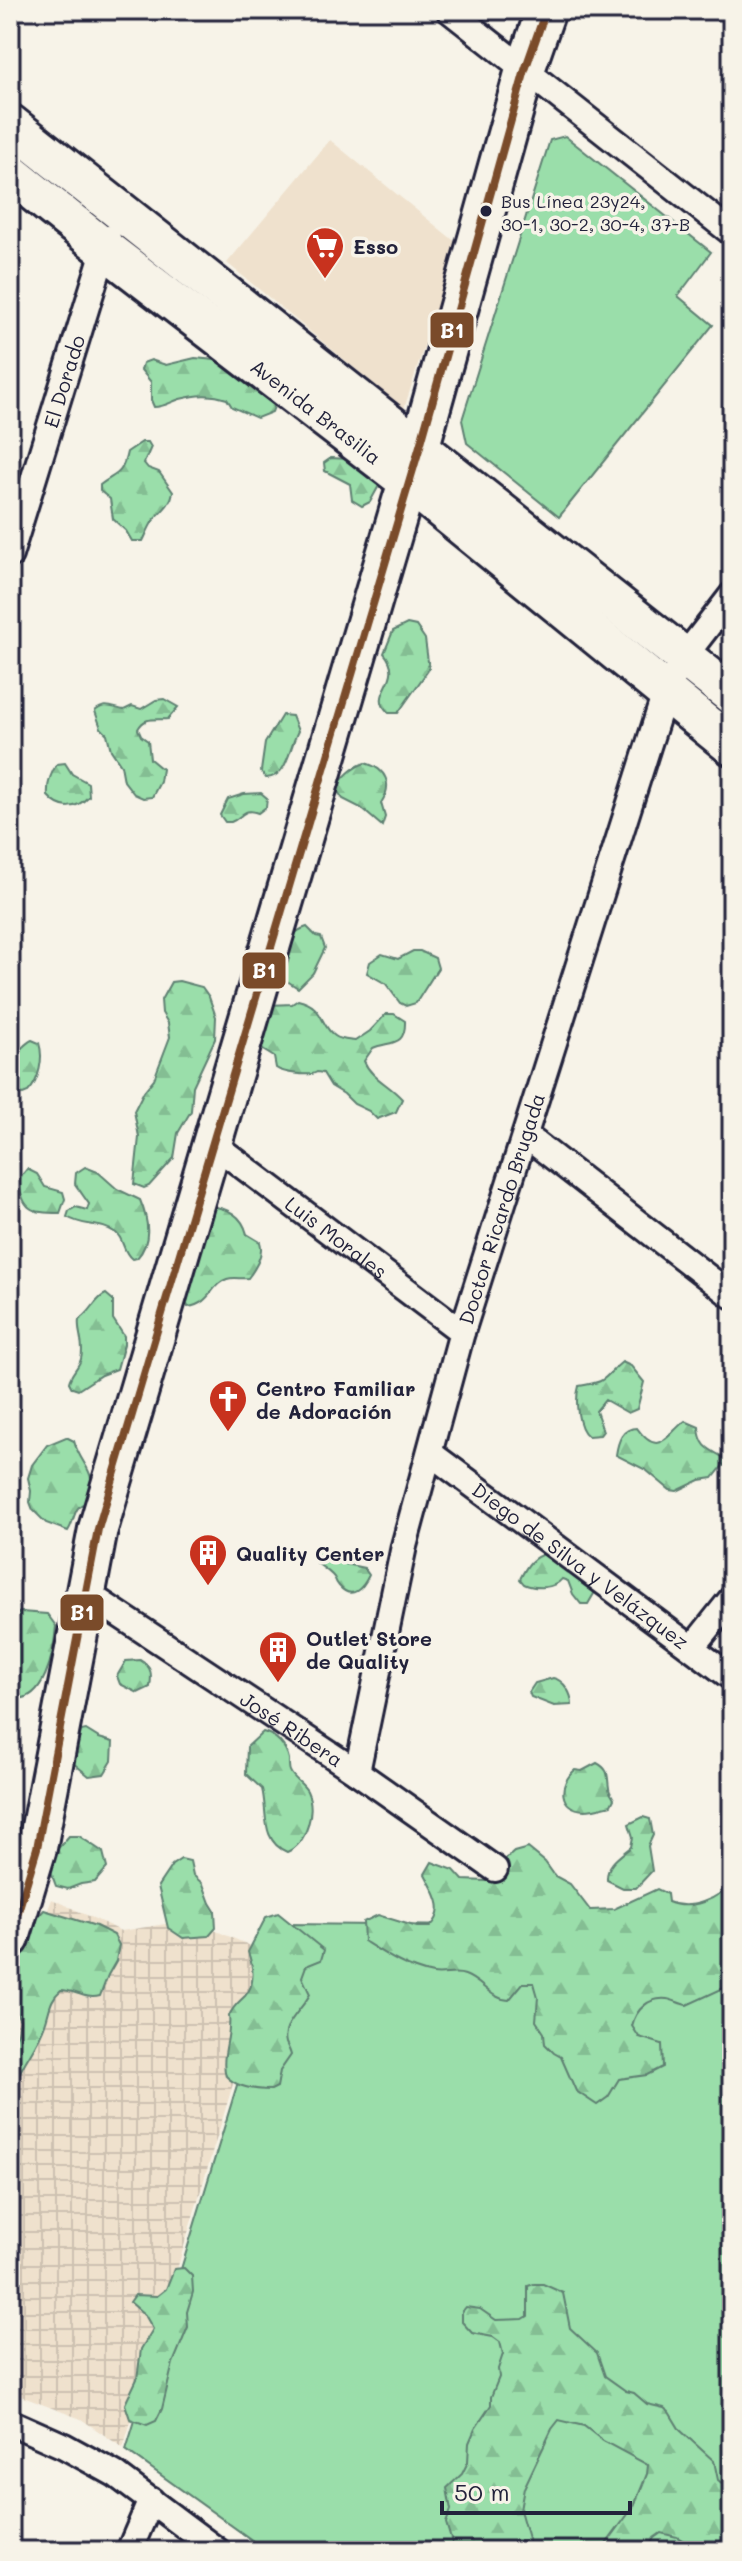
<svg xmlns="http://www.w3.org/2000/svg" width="742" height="2561" font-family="Mali,sans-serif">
<defs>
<pattern id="industrial-grid" width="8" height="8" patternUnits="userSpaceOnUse" patternTransform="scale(2)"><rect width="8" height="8" fill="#efe1cd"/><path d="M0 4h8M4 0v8" fill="none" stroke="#cdc1b1"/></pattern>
<pattern id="forest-firs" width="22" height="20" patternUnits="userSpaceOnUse" patternTransform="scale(2)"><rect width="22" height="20" fill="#9adeaa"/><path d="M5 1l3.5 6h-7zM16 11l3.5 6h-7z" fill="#84be93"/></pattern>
</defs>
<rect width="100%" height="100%" fill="#f7f3e8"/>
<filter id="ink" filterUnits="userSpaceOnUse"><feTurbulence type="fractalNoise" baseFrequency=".0125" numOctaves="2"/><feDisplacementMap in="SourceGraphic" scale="16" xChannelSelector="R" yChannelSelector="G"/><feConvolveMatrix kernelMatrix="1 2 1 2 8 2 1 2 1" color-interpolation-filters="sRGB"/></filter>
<g filter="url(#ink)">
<path fill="#efe1cd" d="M330,140L457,243L404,409L227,263Z"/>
<path fill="url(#industrial-grid)" d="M52,1899L121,1931L191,1920L272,1955L123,2448L81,2419L10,2392V2012Z"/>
<path fill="#9adeaa" stroke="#5e8072" stroke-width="2" d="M565,136L711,252L678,296L713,325L559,517L467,443L462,420L550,140Z
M732,1922V2551H267L126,2450L286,1924L580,1927Z"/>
<path fill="url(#forest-firs)" stroke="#5e8072" stroke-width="2" d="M195,358L215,360L232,366L248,385L264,393L275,404L272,412L257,418L232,407L227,399C210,393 197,395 180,399C170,402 165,407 154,407L151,400V382L141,370L143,363L151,360L166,365Z
M142,442H148L151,447L144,463L148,468L159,472L173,492C171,505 160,512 153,521C149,527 146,535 143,541H132L126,531L113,519L110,499L100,491V485C117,472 122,476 127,452Z
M331,458L348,459L381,482L370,502L362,506L352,500L350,484L325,471L324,463Z
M407,624L416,626L425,639L429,669L398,713H389C366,692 407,681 384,653L393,631Z
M164,699L178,707L168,719C155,720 145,716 138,729L141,736L148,741L150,759L162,769L160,782L152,797L143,798L134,794L124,781L121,765L111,750L107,734L101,728L95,711C105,702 113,708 124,710L132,706L141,709L156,700Z
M282,715L292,716L298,731C289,748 288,777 266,778L261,771L265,743Z
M65,763L72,774L88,783L89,796C76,810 61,811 48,796C47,784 50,774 57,764Z
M365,763C387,769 393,785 381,803L385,817L382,826L361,808L343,799L336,789C342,777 353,767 365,763Z
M261,793L267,798L266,807L258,813C244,807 243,817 231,822H225L220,815L228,799L244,794Z
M307,927L316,936L321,937L325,948L313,973L298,988L284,979C283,971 286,967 287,959C291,942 288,933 307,927Z
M413,951H420L435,958L438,968L416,1003L406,1006L400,1003L386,984L367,973L370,962L382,954L398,959Z
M179,981L202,987L209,997L216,1017L215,1039L193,1086L191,1111L178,1133L174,1158L149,1186L144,1188L134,1184L139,1137L134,1111L144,1091L154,1079L170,1037L168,1023L162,1013L161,1000L171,982Z
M298,1000C325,1006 319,1025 335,1036C340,1040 348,1040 355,1041L370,1031L386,1014H394L405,1021C406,1047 390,1041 373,1048L364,1061C371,1078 390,1085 402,1099L396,1112L377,1119L369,1111L354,1104L344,1094L331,1086L323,1073L317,1072C310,1077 283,1073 276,1068L274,1057L263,1050L261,1045L269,1005L292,1004Z
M32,1040L39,1043C44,1058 39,1081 28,1092L23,1094L10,1092V1056C20,1053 23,1044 32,1040Z
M85,1167L98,1172L117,1189L140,1200C148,1219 152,1242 137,1258L132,1259C122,1251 124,1239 116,1233C101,1222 83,1227 67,1217L69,1211L76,1207L87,1210L89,1204L75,1184L76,1173Z
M27,1169L37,1174L45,1187L63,1192L65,1199L60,1213C29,1213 24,1210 18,1180Z
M209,1206C228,1208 242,1215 247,1234L260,1242C264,1254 255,1269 248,1278C241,1279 233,1277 227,1279C211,1284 211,1304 188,1307L185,1298L206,1230Z
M106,1294L113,1300V1319L124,1336V1344L117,1369L101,1375L78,1390L72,1388L69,1382C71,1373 79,1367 81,1359C85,1343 77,1333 79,1320C92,1312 95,1298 106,1294Z
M622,1362L631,1366L644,1382L637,1409L628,1413L605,1400L596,1411L603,1431L600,1435L588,1436C577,1428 575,1399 579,1386C610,1381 600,1380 622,1362Z
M685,1421L699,1427C700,1446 708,1449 723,1457L725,1463L713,1478L700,1480L677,1491L670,1490L646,1470L616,1455C618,1441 622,1428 637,1428C659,1459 667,1434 685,1421Z
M66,1437L74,1441C81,1468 101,1471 86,1503C73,1506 75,1521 68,1531L46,1523L33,1510L30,1502L31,1491L28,1478L32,1465L47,1445Z
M317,1549H323L345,1564L364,1568L369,1575C363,1588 352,1601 339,1586C333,1579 338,1581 332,1575C324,1567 318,1566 312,1557Z
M547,1553L595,1585V1592L588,1604H581L573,1594L568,1581L562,1579C554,1589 535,1589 524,1584L520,1579C527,1565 532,1557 547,1553Z
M21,1612L47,1614L56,1626C54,1652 45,1706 10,1698V1616Z
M140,1660C152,1667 152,1674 150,1687L138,1693L120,1684L117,1676L126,1661Z
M553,1678C564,1680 572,1694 572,1705L554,1706L531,1697L529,1692L535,1683Z
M86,1730L99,1738L113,1742L112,1761L104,1774L89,1776L73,1763L81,1731Z
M263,1732C276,1735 286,1746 289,1759C289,1760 289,1770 290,1771C293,1779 303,1783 307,1791C316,1810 307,1844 287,1852C260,1841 268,1811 262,1789L246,1774L247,1747Z
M597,1763C610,1770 607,1776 609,1788C609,1792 612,1795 614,1799L611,1805C603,1807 593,1810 585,1810C558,1809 558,1784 575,1770L582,1771Z
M643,1817L650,1819L653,1835L648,1846L652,1871L636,1888H623L607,1880C606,1864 620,1856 631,1847L633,1837L629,1824Z
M69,1836H79L103,1852L107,1868L95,1882L81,1884L68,1889L56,1886C44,1855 49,1860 69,1836Z
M528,1848L545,1862L555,1876L570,1884L590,1910L614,1909L657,1889L667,1894L668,1902C689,1911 719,1900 732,1881V1974L726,1987L687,2005C680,2004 674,2000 667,1999C649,1997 636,2009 632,2026L639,2037L662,2044L663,2067L647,2075L619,2079L608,2097L597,2105L576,2091L561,2057L554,2053L545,2044L544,2033L536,2021L538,1997L534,1983H523L509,2000C490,1999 482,1981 465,1975C455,1971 444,1976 433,1974C407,1969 386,1955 364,1941L363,1922L378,1915L417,1927H430C448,1910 434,1892 425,1874L432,1862L454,1870L463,1880L487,1881L501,1878L506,1866V1859L514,1852Z
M181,1859L190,1861L193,1875L203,1884L210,1903L215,1911L216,1928L209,1936L183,1938L168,1928L158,1886L172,1865Z
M44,1910L96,1926L114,1935L119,1945L116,1961L108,1975L100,1996C85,2000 75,1990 61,1990C49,2000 50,2011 45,2024C39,2043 26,2058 18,2076C13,2087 14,2102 10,2114V2049L18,2032L20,2020L10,2000V1963C25,1948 29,1925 44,1910Z
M278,1913L324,1950L321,1960L306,1966L302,1977L310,1994C303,2009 281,2024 286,2043C288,2047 290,2051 291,2055L280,2071L277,2087L271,2090C255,2090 237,2088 226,2076C220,2056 232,2036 229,2016C233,2006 238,2003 245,1996C256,1984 253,1966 248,1952L266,1917Z
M184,2268L192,2276L193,2292L187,2312L188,2327L173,2363L162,2409L156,2421L147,2425L130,2419L125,2404L137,2379L141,2349L153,2329L145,2315L130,2302L135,2295L157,2296L166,2289L174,2269Z
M534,2284H543L563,2293L570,2328L597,2353L605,2376L626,2391L634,2393L647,2404L664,2408L669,2412L680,2430L714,2461L718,2480L725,2486L732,2485V2536L729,2543L718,2550L712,2547L699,2550L677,2537L661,2533L654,2538L646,2551H601L634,2506L647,2474L648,2465L603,2441L584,2426L559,2420L552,2429L524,2488L520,2510L529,2542L527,2551H451L453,2546L446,2523L451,2510L447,2488L462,2474L468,2462L469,2443L475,2429L491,2405V2397L499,2377L498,2369L503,2354L500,2342L493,2337L472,2333L462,2322V2312L466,2307L480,2309L496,2320L523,2319L528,2316V2286Z"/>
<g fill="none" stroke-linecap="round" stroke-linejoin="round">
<defs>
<g id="street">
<path d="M449,10L732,233"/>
<path id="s1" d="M10,555L108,238"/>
<path d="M525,1135L732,1296"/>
<path id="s2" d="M212,1143L462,1332"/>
<path id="s3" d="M430,1453L732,1678"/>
<path id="s4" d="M85,1592L357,1772L495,1869"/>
<path d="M693,1647L732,1598"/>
<path id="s5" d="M357,1772L404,1546L462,1332L665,693L684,657L732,595"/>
<path d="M10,2422L64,2446L115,2474L218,2551"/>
<path d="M129,2551L151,2500"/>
</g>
<g id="primary">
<path d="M10,124L732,695"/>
<path id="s6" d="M10,173L105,249L407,481L732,746"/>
<path d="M10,1938L37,1848L98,1529L402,501L420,446L525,70L546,10"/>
</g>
</defs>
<use href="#street" stroke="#22223b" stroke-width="30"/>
<use href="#primary" stroke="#22223b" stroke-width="44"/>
<use href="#street" stroke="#f7f3e8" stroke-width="24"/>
<use href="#primary" stroke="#f7f3e8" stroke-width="38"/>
<defs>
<path id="bus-1" d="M10,1938L37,1848L98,1529L420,446L525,70L546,10"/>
</defs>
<use href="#bus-1" stroke="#f7f3e8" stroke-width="14"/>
<use href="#bus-1" stroke="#7a4b2a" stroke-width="8"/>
</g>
</g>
<defs>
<symbol id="supermarket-pin" viewBox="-11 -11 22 30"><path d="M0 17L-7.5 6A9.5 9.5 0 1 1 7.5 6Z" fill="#c8321e" stroke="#f7f3e8"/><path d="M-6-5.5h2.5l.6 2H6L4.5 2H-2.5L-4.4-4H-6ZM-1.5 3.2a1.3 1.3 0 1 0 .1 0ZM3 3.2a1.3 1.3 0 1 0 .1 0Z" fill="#fff"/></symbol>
<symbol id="church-pin" viewBox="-11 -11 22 30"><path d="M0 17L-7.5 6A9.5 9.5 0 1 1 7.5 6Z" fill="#c8321e" stroke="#f7f3e8"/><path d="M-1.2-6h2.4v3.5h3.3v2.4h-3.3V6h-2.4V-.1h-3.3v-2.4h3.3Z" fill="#fff"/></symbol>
<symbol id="building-pin" viewBox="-11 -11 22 30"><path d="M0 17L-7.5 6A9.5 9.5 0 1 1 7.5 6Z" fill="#c8321e" stroke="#f7f3e8"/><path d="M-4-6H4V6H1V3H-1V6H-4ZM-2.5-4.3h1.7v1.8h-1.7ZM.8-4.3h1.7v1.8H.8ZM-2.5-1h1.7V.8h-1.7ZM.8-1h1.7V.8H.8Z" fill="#fff"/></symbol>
</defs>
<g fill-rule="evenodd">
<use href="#supermarket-pin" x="303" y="224" width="44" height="60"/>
<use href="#church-pin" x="206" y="1377" width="44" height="60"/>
<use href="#building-pin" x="186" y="1531" width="44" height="60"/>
<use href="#building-pin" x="256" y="1628" width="44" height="60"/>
</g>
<circle fill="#22223b" stroke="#f7f3e8" stroke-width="3" cx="486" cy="211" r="7"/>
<g text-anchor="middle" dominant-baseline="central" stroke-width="7" stroke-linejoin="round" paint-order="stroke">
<g font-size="18" fill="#22223b" stroke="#f7f3e8" text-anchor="start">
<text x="501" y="201">Bus Línea 23y24,<tspan x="501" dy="23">30-1, 30-2, 30-4, 37-B</tspan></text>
</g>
<g font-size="20" font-weight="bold" fill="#22223b" stroke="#f7f3e8" text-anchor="start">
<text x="353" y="246">Esso</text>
<text x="256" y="1388">Centro Familiar<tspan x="256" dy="23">de Adoración</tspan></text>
<text x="236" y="1553">Quality Center</text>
<text x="306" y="1638">Outlet Store<tspan x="306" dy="23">de Quality</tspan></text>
</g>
<g font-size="20" fill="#22223b" stroke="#f7f3e8">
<text stroke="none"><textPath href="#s1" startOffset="182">El Dorado</textPath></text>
<text stroke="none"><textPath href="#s6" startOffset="388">Avenida Brasilia</textPath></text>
<text stroke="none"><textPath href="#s5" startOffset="582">Doctor Ricardo Brugada</textPath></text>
<text stroke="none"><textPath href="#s2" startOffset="156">Luis Morales</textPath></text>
<text stroke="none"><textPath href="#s3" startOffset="188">Diego de Silva y Velázquez</textPath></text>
<text stroke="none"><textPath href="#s4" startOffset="248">José Ribera</textPath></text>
</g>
</g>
<g stroke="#f7f3e8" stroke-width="3">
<rect x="429" y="311" width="46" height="38" rx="8" fill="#7a4b2a"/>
<rect x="241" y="951" width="46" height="39" rx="8" fill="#7a4b2a"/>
<rect x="59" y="1593" width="46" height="39" rx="8" fill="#7a4b2a"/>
</g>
<g font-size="22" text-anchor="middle" font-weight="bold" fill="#fff">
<text x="452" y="338">B1</text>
<text x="264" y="978">B1</text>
<text x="82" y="1620">B1</text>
</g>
<rect width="742" height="2561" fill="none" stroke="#f7f3e8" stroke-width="40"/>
<rect x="20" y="20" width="702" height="2521" fill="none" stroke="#22223b" stroke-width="3" filter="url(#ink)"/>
<path d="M442 2501v12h188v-12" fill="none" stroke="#22223b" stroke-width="4"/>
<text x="454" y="2501" font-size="24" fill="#22223b" stroke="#f7f3e8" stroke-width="6" paint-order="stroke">50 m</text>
</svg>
